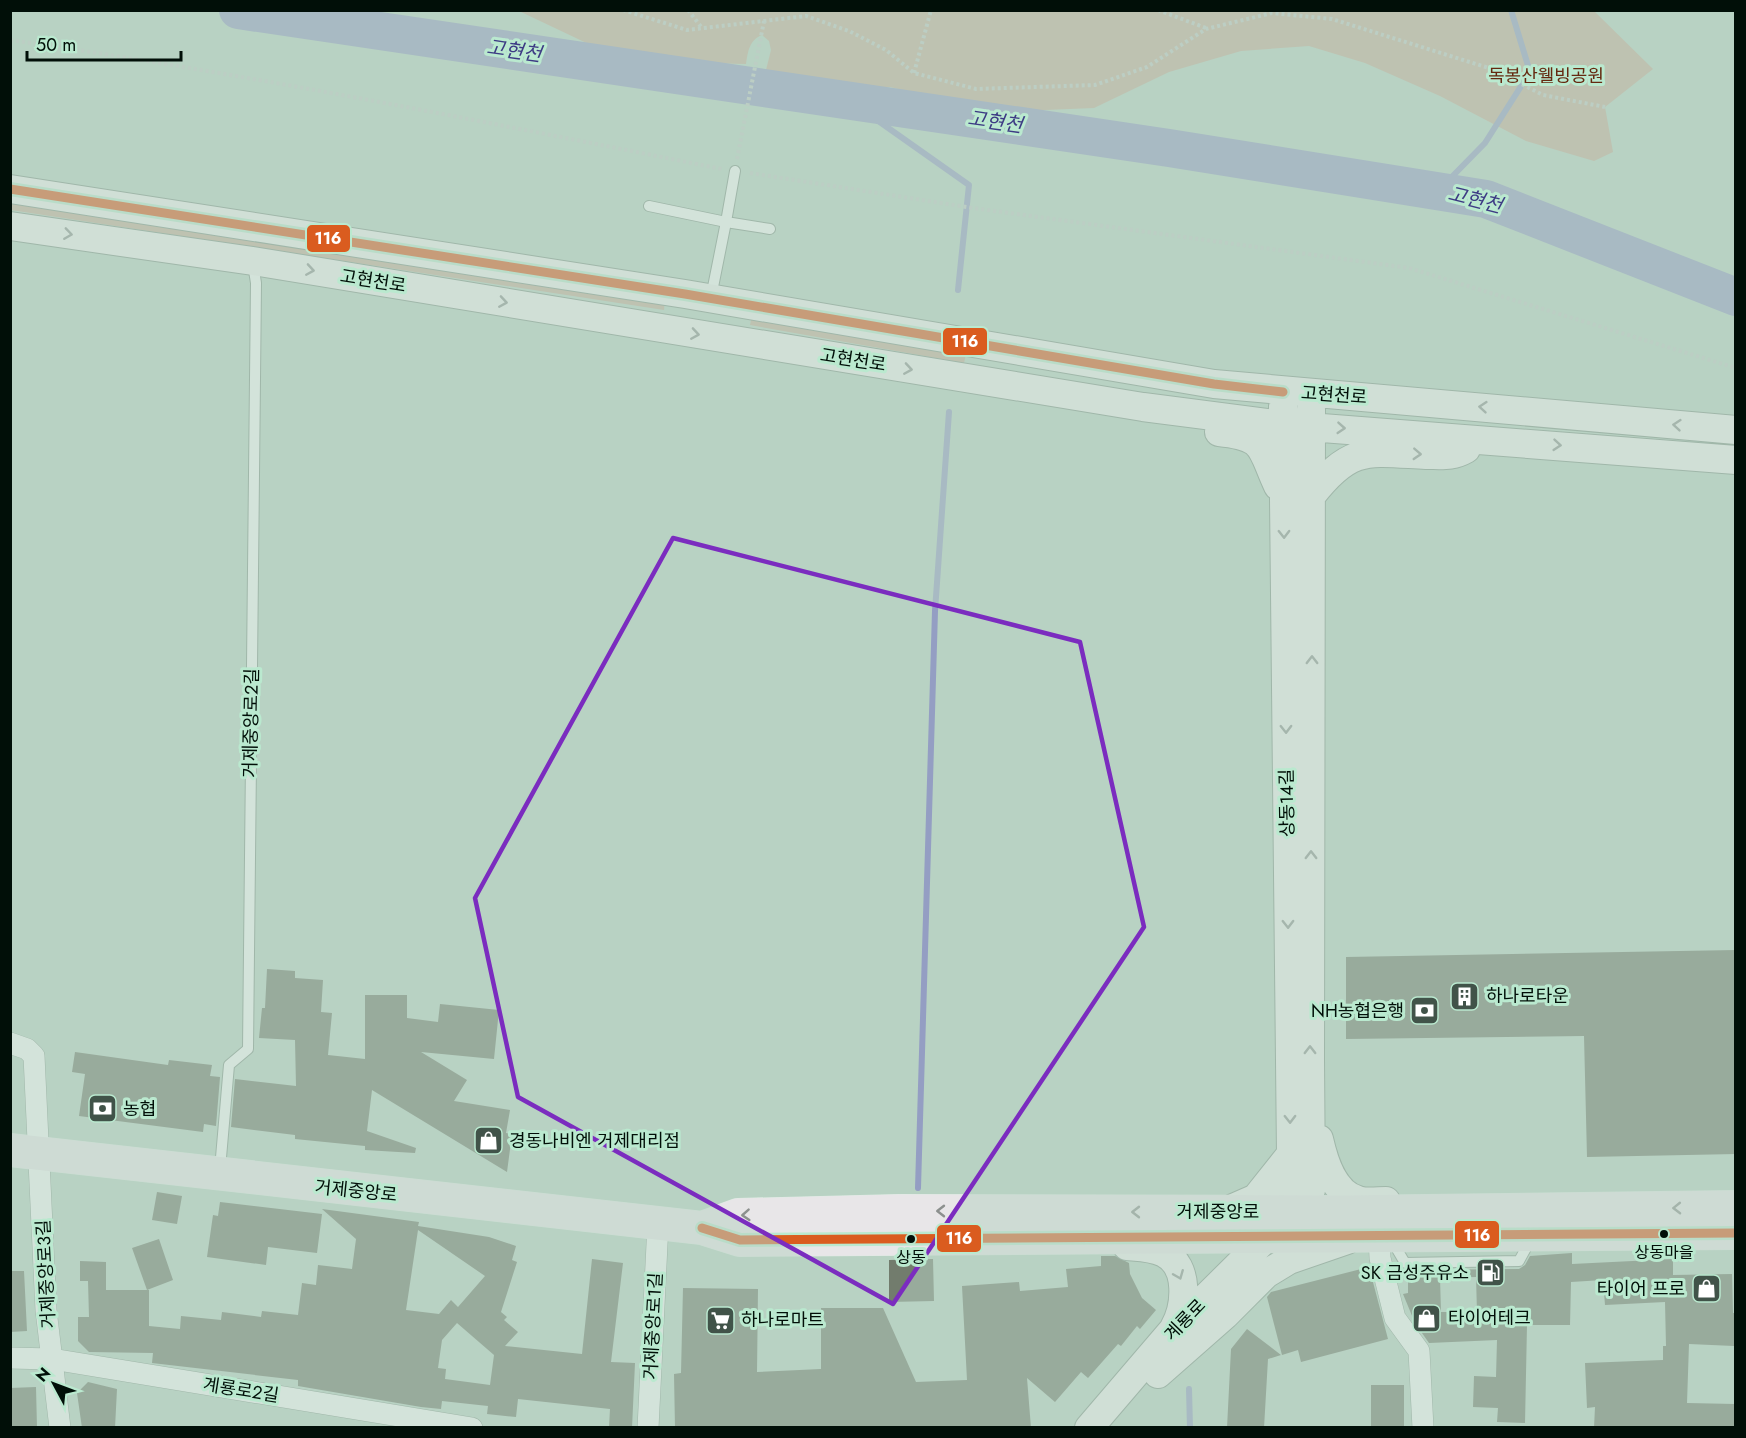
<svg xmlns="http://www.w3.org/2000/svg" width="1746" height="1438" font-family="Jost,'Noto Sans KR',sans-serif">
<rect width="100%" height="100%" fill="#b8d2c3"/>
<path fill="#c6af9b" d="M519,11H1594L1653,69L1605,107L1613,152L1594,161L1526,141L1440,96L1365,63L1309,46L1241,51L1169,72L1094,108L1020,111L950,102L890,87L860,93L766,70L771,50L769,41L762,35C749,40 748,52 746,64L662,62L597,48Z
M10,201L665,300L664,310L11,210Z
M752,315L966,354L964,363L750,325Z"/>
<g fill="none" stroke-linecap="round" stroke-linejoin="round">
<path stroke="#949ec3" stroke-width="6" d="M336,25L353,10
M850,101L969,185L958,290
M1438,191L1485,143L1530,72L1511,10
M918,1188L935,611L949,412
M1189,1389L1190,1428"/>
<path stroke="#949ec3" stroke-width="38" d="M238,10L1169,148L1486,199L1736,297"/>
</g>
<path fill="#727c6d" fill-rule="evenodd" d="M1736,950V1154L1587,1157L1584,1036L1346,1039V957Z
M267,969L295,971V978L323,980L321,1012L332,1013L328,1055L365,1059V995H407V1018L438,1022L440,1004L499,1010L494,1059L421,1052L467,1080L454,1101L510,1110L506,1133L512,1134L507,1172L372,1090L367,1131L416,1148L415,1153L365,1150V1146L295,1139V1135L231,1127L235,1079L296,1086L295,1040L259,1038L262,1008H265Z
M75,1052L168,1065L169,1060L212,1065L210,1076L220,1077L216,1126L204,1124L203,1132L79,1116L85,1074L72,1072Z
M157,1192L182,1196L177,1224L152,1220Z
M220,1202L322,1214L317,1253L268,1247L266,1265L207,1257L213,1215L218,1216Z
M322,1209L419,1222L418,1226L489,1237L516,1246L512,1260L517,1262L501,1312L507,1317L504,1320L518,1332L505,1346L582,1354L592,1259L623,1263L611,1362L635,1363L632,1428H609L610,1409L518,1399L516,1417L487,1414L488,1406L442,1401L441,1409L421,1407L298,1386V1380L152,1363L153,1353L89,1352L78,1341V1317H89L88,1281H80V1261L106,1262V1290H149V1326L180,1329L181,1316L221,1320L222,1312L261,1317L262,1311L298,1315L302,1283L316,1285L318,1265L352,1269L356,1239ZM418,1230L485,1276L458,1307L451,1300L439,1314L406,1310ZM457,1323L494,1355L490,1385L445,1379L446,1369L438,1368L442,1340Z
M159,1239L173,1280L147,1290L132,1248Z
M1572,1253V1264L1673,1259V1275L1732,1274L1733,1313H1735L1734,1346L1689,1344L1687,1403L1735,1404V1428H1594L1595,1407L1587,1408L1585,1363L1663,1360V1346H1666L1665,1302L1605,1305L1603,1280L1571,1282L1570,1325H1527L1525,1423L1497,1422L1498,1408L1473,1407L1474,1376L1496,1377L1497,1340L1429,1343L1415,1323L1403,1294L1408,1293V1270L1519,1269L1525,1265L1530,1256ZM1476,1277L1477,1312H1441L1440,1278Z
M1101,1256H1115L1129,1263L1130,1274L1142,1298L1156,1310L1140,1329L1137,1326L1121,1346L1118,1344L1088,1378L1081,1372L1055,1402L1027,1378L1031,1428H675L674,1374L681,1373L683,1288L758,1289L757,1372L821,1369V1308H883L916,1382L967,1380L962,1286L1019,1282L1020,1291L1068,1287L1066,1269L1101,1266Z
M933,1259L934,1301L889,1302V1260Z
M1369,1267L1388,1339L1301,1362L1298,1350L1282,1355L1267,1297L1271,1292Z
M10,1271H24L27,1331L10,1332Z
M1247,1329L1281,1355L1268,1359L1264,1428H1227L1231,1349Z
M88,1382L117,1389L115,1428H82L77,1393Z
M1371,1385H1404V1428H1371Z
M36,1387L37,1428H10V1388Z"/>
<g fill="none" stroke-linecap="round" stroke-linejoin="round">
<defs>
<path id="lane" d="M735,171L726,222L770,229
M649,206L726,222L711,297
M220,1169L229,1065L248,1049L256,283L253,264
M1391,1239L1405,1263L1519,1261L1531,1239"/>
<path id="street" d="M10,1043L27,1049L34,1056L46,1310L60,1428
M1379,1236L1380,1258L1395,1318L1419,1351L1423,1428
M10,1358L52,1359L472,1428
M648,1428L658,1224"/>
<path id="secondary" d="M10,189L685,294L1214,384L1736,430
M10,226L253,261L1143,407L1283,425L1736,460
M1219,432C1267,437 1260,448 1278,486
M1312,495C1351,445 1368,452 1426,455C1442,455 1452,457 1466,449
M1319,1139C1324,1161 1333,1193 1358,1200C1366,1203 1378,1201 1386,1201
M1224,1212L1256,1198L1291,1154
M1294,1229L1311,1190L1310,1060L1311,409
M1127,1246C1139,1247 1153,1247 1164,1253C1190,1266 1186,1307 1174,1328
M1158,1374L1225,1315L1266,1274L1289,1260L1347,1240
M1089,1428L1172,1331L1267,1237L1288,1191L1291,1154L1283,406"/>
<path id="primary" d="M10,1150L702,1228L740,1240L1736,1233
M702,1228L738,1215L899,1211L1345,1212L1736,1207"/>
</defs>
<use href="#lane" stroke="#83978b" stroke-width="12"/>
<use href="#street" stroke="#83978b" stroke-width="22"/>
<use href="#secondary" stroke="#83978b" stroke-width="30"/>
<use href="#primary" stroke="#dfebe4" stroke-width="34"/>
<path stroke="#c1cac5" stroke-width="4" stroke-dasharray="3 3" stroke-linecap="butt" d="M623,10L687,30L806,16L849,31L886,50L914,73L976,89L1095,85L1147,67L1206,29L1272,13L1332,19L1492,69L1543,95L1605,107
M688,10L702,28
M1158,10L1206,28
M10,40C249,74 485,122 722,169
M914,73L931,10
M737,159L764,21
M750,173L973,208L1409,268L1736,368"/>
<use href="#lane" stroke="#f4f8f6" stroke-width="10"/>
<use href="#street" stroke="#f4f8f6" stroke-width="21"/>
<use href="#secondary" stroke="#eeefee" stroke-width="28"/>
<use href="#primary" stroke="#e8e6e8" stroke-width="33"/>
<defs>
<path id="bus-1" d="M10,189L685,294L1214,384L1283,392
M702,1228L740,1240L1736,1233"/>
</defs>
<use href="#bus-1" stroke="#bae9cf" stroke-width="14"/>
<use href="#bus-1" stroke="#da5c1f" stroke-width="9"/>
</g>
<defs><path id="oneway-chevron" d="M-2-3.5L2.5 0L-2 3.5" fill="none" stroke-width="1.6" stroke-linecap="round" stroke-linejoin="round" transform="scale(1.5)"/></defs>
<g stroke="#8f9592">
<use href="#oneway-chevron" transform="translate(68 234) rotate(8)"/>
<use href="#oneway-chevron" transform="translate(310 270) rotate(9)"/>
<use href="#oneway-chevron" transform="translate(503 302) rotate(9)"/>
<use href="#oneway-chevron" transform="translate(695 334) rotate(9)"/>
<use href="#oneway-chevron" transform="translate(908 369) rotate(9)"/>
<use href="#oneway-chevron" transform="translate(1483 407) rotate(-175)"/>
<use href="#oneway-chevron" transform="translate(1677 425) rotate(-175)"/>
<use href="#oneway-chevron" transform="translate(1341 428) rotate(4)"/>
<use href="#oneway-chevron" transform="translate(1557 445) rotate(5)"/>
<use href="#oneway-chevron" transform="translate(1417 454) rotate(3)"/>
<use href="#oneway-chevron" transform="translate(1284 534) rotate(89)"/>
<use href="#oneway-chevron" transform="translate(1312 660) rotate(-90)"/>
<use href="#oneway-chevron" transform="translate(1286 729) rotate(89)"/>
<use href="#oneway-chevron" transform="translate(1311 855) rotate(-90)"/>
<use href="#oneway-chevron" transform="translate(1288 924) rotate(89)"/>
<use href="#oneway-chevron" transform="translate(1310 1050) rotate(-90)"/>
<use href="#oneway-chevron" transform="translate(1290 1119) rotate(89)"/>
<use href="#oneway-chevron" transform="translate(1179 1275) rotate(68)"/>
</g>
<g stroke="#8c908e">
<use href="#oneway-chevron" transform="translate(1677 1208) rotate(179)"/>
<use href="#oneway-chevron" transform="translate(941 1211) rotate(-180)"/>
<use href="#oneway-chevron" transform="translate(1136 1212) rotate(-180)"/>
<use href="#oneway-chevron" transform="translate(746 1215) rotate(176)"/>
</g>
<path d="M0 0H1746V1438H0ZM673,538L1080,642L1144,927L893,1304L518,1097L475,898Z" fill="#b8d2c3" fill-opacity=".55" fill-rule="evenodd"/>
<path fill="none" stroke="#7b2cbf" stroke-width="4.5" stroke-linejoin="round" d="M673,538L1080,642L1144,927L893,1304L518,1097L475,898Z"/>
<defs>
<symbol id="building-square" viewBox="-11 -11 22 22"><rect x="-9" y="-9" width="18" height="18" rx="4" fill="#415349" stroke="#bae9cf"/><path d="M-4-6H4V6H1V3H-1V6H-4ZM-2.5-4.3h1.7v1.8h-1.7ZM.8-4.3h1.7v1.8H.8ZM-2.5-1h1.7V.8h-1.7ZM.8-1h1.7V.8H.8Z" fill="#fff"/></symbol>
<symbol id="bank-square" viewBox="-11 -11 22 22"><rect x="-9" y="-9" width="18" height="18" rx="4" fill="#415349" stroke="#bae9cf"/><path d="M-6-4H6V4H-6ZM0-2.3a2.3 2.3 0 1 0 0 4.6a2.3 2.3 0 1 0 0-4.6Z" fill="#fff"/></symbol>
<symbol id="shop-square" viewBox="-11 -11 22 22"><rect x="-9" y="-9" width="18" height="18" rx="4" fill="#415349" stroke="#bae9cf"/><path d="M-5-2.5h2.3a2.7 3.5 0 0 1 5.4 0H5L5.5 6h-11ZM-1.5-2.5h3a1.5 2.3 0 0 0-3 0Z" fill="#fff"/></symbol>
<symbol id="fuel-square" viewBox="-11 -11 22 22"><rect x="-9" y="-9" width="18" height="18" rx="4" fill="#415349" stroke="#bae9cf"/><path d="M-5.5-6h7V0h2V4h1.3V-2.5L3-4.5l.8-.8L6-3V5H2.5V1h-1V6h-7ZM-4.2-4.7v3.2H.2V-4.7Z" fill="#fff"/></symbol>
<symbol id="supermarket-square" viewBox="-11 -11 22 22"><rect x="-9" y="-9" width="18" height="18" rx="4" fill="#415349" stroke="#bae9cf"/><path d="M-6-5.5h2.5l.6 2H6L4.5 2H-2.5L-4.4-4H-6ZM-1.5 3.2a1.3 1.3 0 1 0 .1 0ZM3 3.2a1.3 1.3 0 1 0 .1 0Z" fill="#fff"/></symbol>
</defs>
<g fill-rule="evenodd">
<use href="#building-square" x="1448" y="980" width="33" height="33"/>
<use href="#bank-square" x="1408" y="994" width="33" height="33"/>
<use href="#bank-square" x="86" y="1092" width="33" height="33"/>
<use href="#shop-square" x="472" y="1124" width="33" height="33"/>
<use href="#fuel-square" x="1474" y="1256" width="33" height="33"/>
<use href="#shop-square" x="1690" y="1272" width="33" height="33"/>
<use href="#shop-square" x="1410" y="1302" width="33" height="33"/>
<use href="#supermarket-square" x="704" y="1304" width="33" height="33"/>
</g>
<g fill="#010f08" stroke="#bae9cf" stroke-width="2">
<circle cx="1664" cy="1234" r="5"/>
<circle cx="911" cy="1239" r="5"/>
</g>
<g text-anchor="middle" dominant-baseline="central" stroke-width="6" stroke-linejoin="round" paint-order="stroke">
<g font-size="16" fill="#010f08" stroke="#bae9cf">
<text x="1664" y="1252">상동마을</text>
<text x="911" y="1257">상동</text>
</g>
<g font-size="18" fill="#652910" stroke="#bae9cf">
<text x="1546" y="76">독봉산웰빙공원</text>
</g>
<g font-size="18" fill="#010f08" stroke="#bae9cf">
<text transform="translate(373 281) rotate(9)">고현천로</text>
<text transform="translate(853 360) rotate(9)">고현천로</text>
<text transform="translate(1334 395) rotate(4)">고현천로</text>
<text transform="translate(251 723) rotate(-89)">거제중앙로2길</text>
<text transform="translate(1287 803) rotate(-91)">상동14길</text>
<text transform="translate(356 1191) rotate(6)">거제중앙로</text>
<text x="1218" y="1212">거제중앙로</text>
<text transform="translate(46 1274) rotate(-93)">거제중앙로3길</text>
<text transform="translate(1185 1320) rotate(-46)">계룡로</text>
<text transform="translate(653 1326) rotate(-87)">거제중앙로1길</text>
<text transform="translate(241 1390) rotate(9)">계룡로2길</text>
</g>
<g font-size="18" fill="#010f08" stroke="#bae9cf" text-anchor="start">
<text x="1486" y="996">하나로타운</text>
<text x="1404" y="1011" text-anchor="end">NH농협은행</text>
<text x="123" y="1109">농협</text>
<text x="509" y="1141">경동나비엔 거제대리점</text>
<text x="1469" y="1273" text-anchor="end">SK 금성주유소</text>
<text x="1685" y="1289" text-anchor="end">타이어 프로</text>
<text x="1448" y="1318">타이어테크</text>
<text x="741" y="1320">하나로마트</text>
</g>
<g font-size="20" font-style="italic" fill="#3d3b84" stroke="#bae9cf">
<text transform="translate(514 51) rotate(8)">고현천</text>
<text transform="translate(995 122) rotate(8)">고현천</text>
<text transform="translate(1475 200) rotate(14)">고현천</text>
</g>
</g>
<g stroke="#bae9cf" stroke-width="2">
<rect x="306" y="224" width="45" height="29" rx="6" fill="#da5c1f"/>
<rect x="942" y="327" width="46" height="29" rx="6" fill="#da5c1f"/>
<rect x="1454" y="1220" width="46" height="29" rx="6" fill="#da5c1f"/>
<rect x="936" y="1224" width="46" height="29" rx="6" fill="#da5c1f"/>
</g>
<g font-size="16" text-anchor="middle" font-weight="bold" fill="#fff">
<text x="328" y="244">116</text>
<text x="965" y="347">116</text>
<text x="1477" y="1241">116</text>
<text x="959" y="1244">116</text>
</g>
<rect width="1746" height="1438" fill="none" stroke="#010f08" stroke-width="24"/>
<g transform="translate(54 1384) rotate(311)" stroke="#bae9cf" stroke-width="4.5" paint-order="stroke">
<path d="M0-4.5L10 22L0 15L-10 22Z" fill="#010f08"/>
<text y="-9" font-size="16" font-weight="bold" text-anchor="middle" fill="#010f08">N</text>
</g>
<path d="M27 51v9h154v-9" fill="none" stroke="#010f08" stroke-width="3"/>
<text x="36" y="51" font-size="18" fill="#010f08" stroke="#bae9cf" stroke-width="4.5" paint-order="stroke">50 m</text>
</svg>
